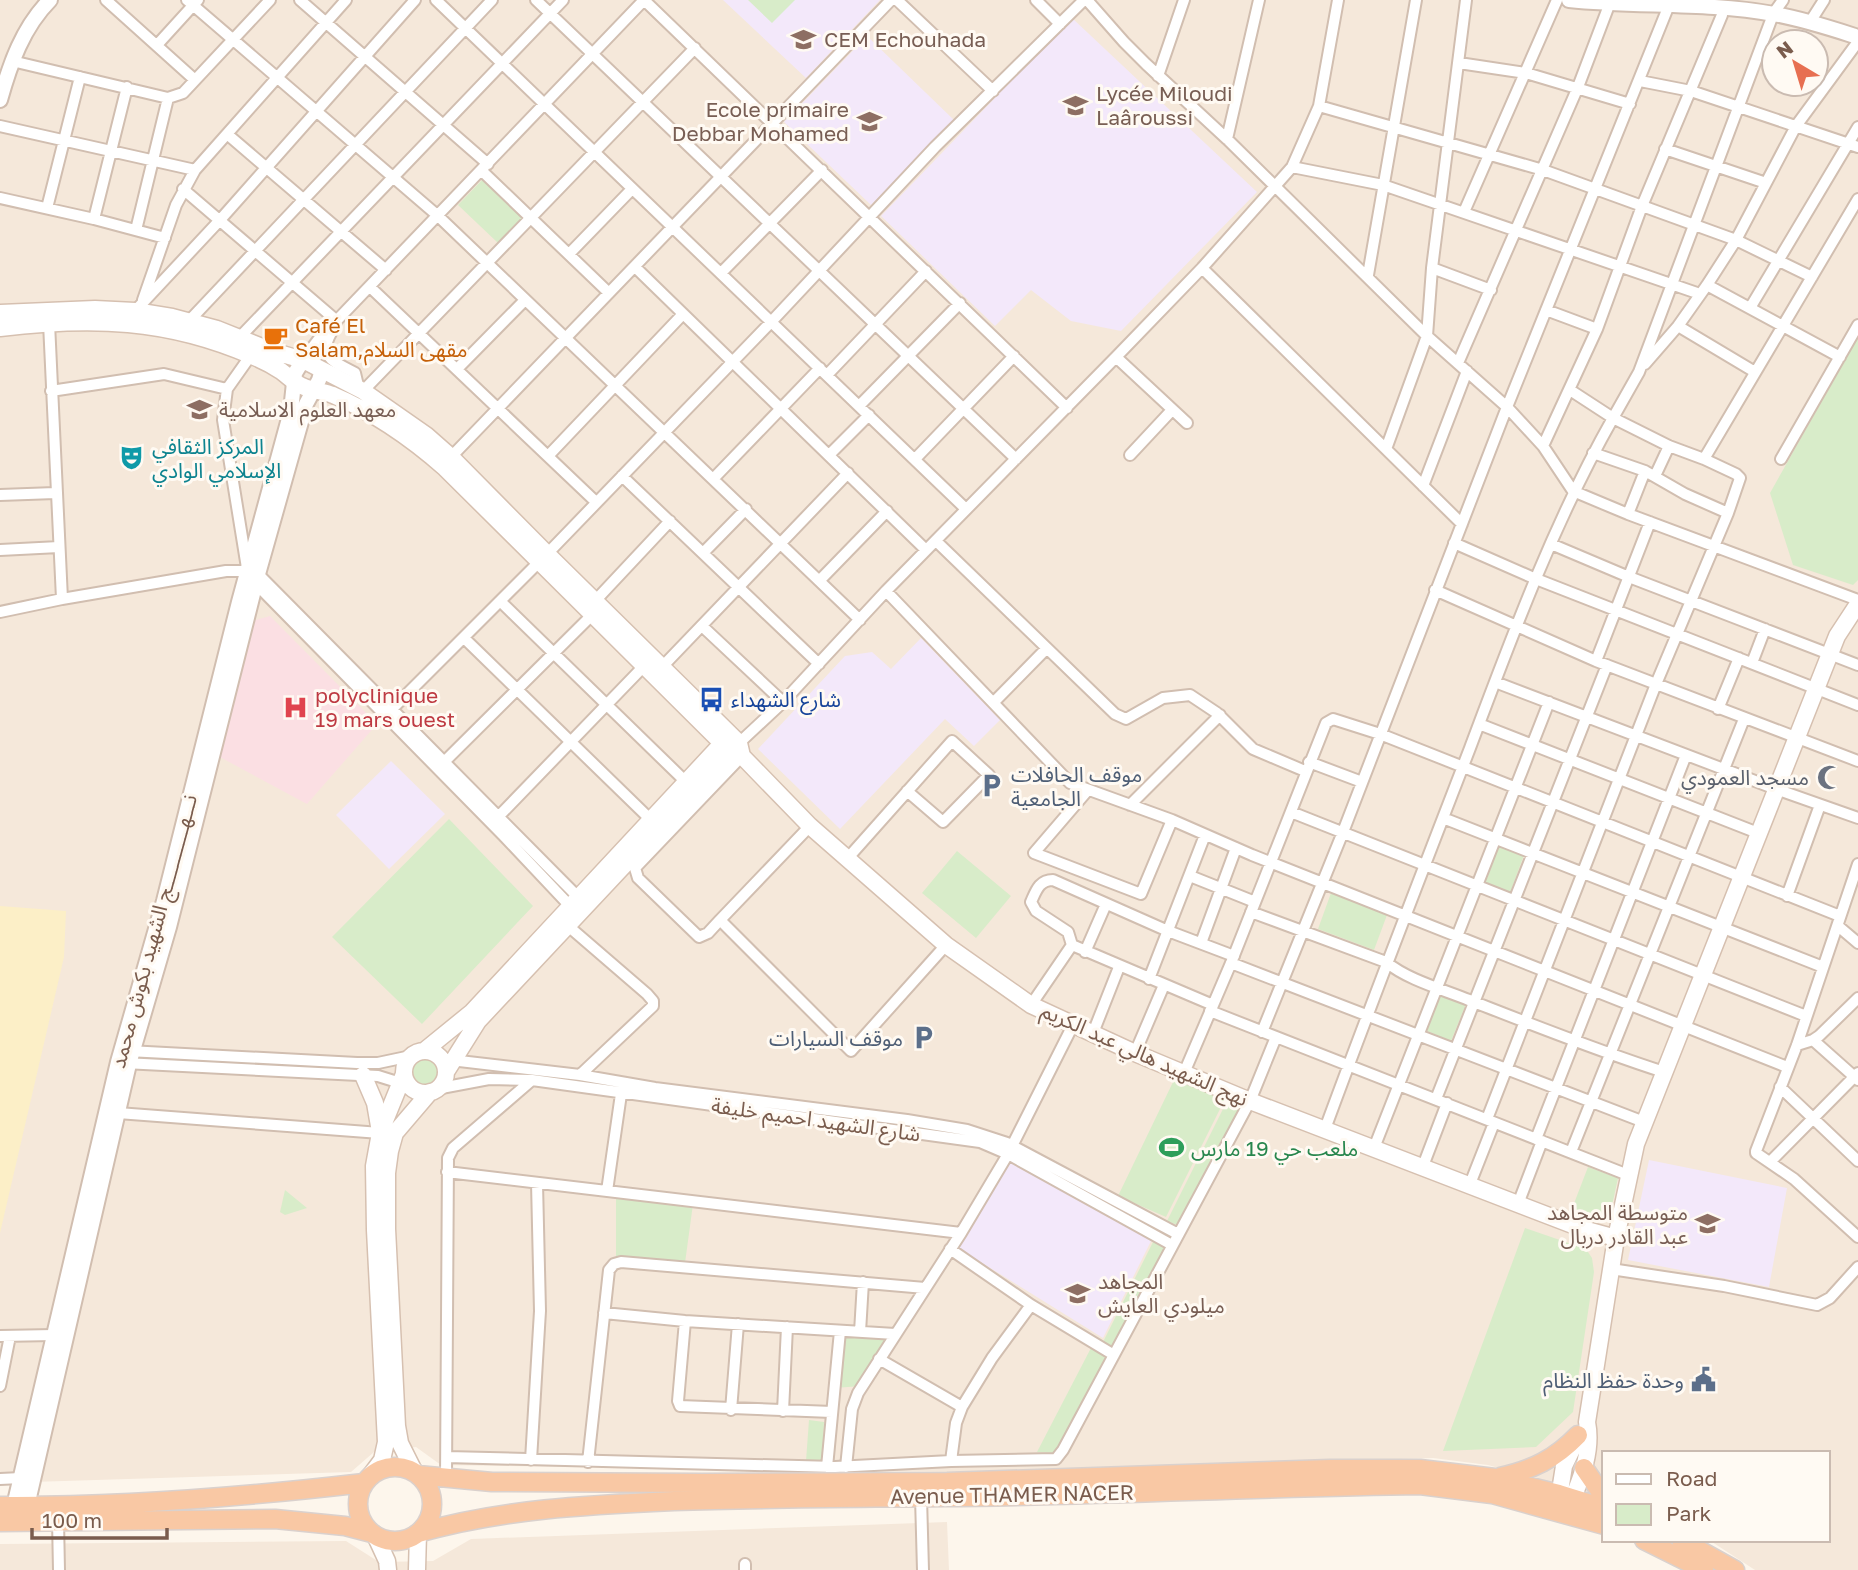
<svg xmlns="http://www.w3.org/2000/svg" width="1858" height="1570" font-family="'Golos Text','Noto Sans Arabic',sans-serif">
<rect width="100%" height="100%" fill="#fdf6ec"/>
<path fill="#f5e8da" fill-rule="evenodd" d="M0,0H1858V1570H1755L1709,1540H1828V1453H1604V1498L1488,1465L1433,1458L945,1472L441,1465L416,1447L374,1452L351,1472L0,1483ZM1774,42H1816V84H1774Z
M947,1522L949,1570H0V1544L346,1541L379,1562L433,1561L471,1539Z"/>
<path fill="#f3e8fa" d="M723,0H880L806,78Z
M1072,18L1257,192L1121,331L1071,321L1031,290L995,326L881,216Z
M867,36L954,120L871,205L784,122Z
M921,638L1000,720L974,746L945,719L840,829L758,749L845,656L872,652L891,669Z
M391,761L445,814L389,869L336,815Z
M1649,1160L1787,1188L1769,1287L1628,1260Z
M1011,1162L1152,1239L1103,1338L958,1248Z"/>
<path fill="#fbdfe3" d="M270,616L377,724L307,804L218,756L252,621Z"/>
<path fill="#d8ecc9" d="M748,0H795L772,23Z
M482,180L522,218L498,243L458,205Z
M1858,337V580L1853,585L1793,565L1770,493Z
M449,819L533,906L422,1024L332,937Z
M1499,846L1524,855L1510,893L1485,884Z
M957,851L1011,896L976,938L922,893Z
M1331,893L1387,915L1374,950L1318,929Z
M1441,994L1466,1004L1451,1041L1427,1031Z
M410 1072a14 14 0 1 1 28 0a14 14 0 1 1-28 0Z
M1174,1080L1225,1099L1166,1217L1118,1196Z
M1227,1101L1243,1107L1180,1226L1167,1221Z
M1588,1167L1618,1178C1610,1214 1611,1232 1568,1219Z
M285,1190L307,1208L285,1215L280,1212Z
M616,1197L693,1204L685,1263L616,1257Z
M1525,1228L1586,1249L1592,1258L1594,1272L1573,1412L1536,1447L1443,1451Z
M1154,1240L1169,1247L1116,1349L1103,1342Z
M841,1333L888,1336L862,1386L834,1388Z
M1092,1346L1110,1355L1058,1453L1037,1452Z
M809,1420L824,1422L822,1462L806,1461Z"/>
<path fill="#fcefc7" d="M0,906L66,911L64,957L0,1233Z"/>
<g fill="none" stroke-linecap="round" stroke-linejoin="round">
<defs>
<path id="minor" d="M106,0L195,80
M187,0L437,215L860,620
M300,0L488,164
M436,0L966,509
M536,0L1016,459
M644,0L1067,408
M897,0L993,91
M1036,0L1060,24
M1087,0L1124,42L1146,64L1227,139L1427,336L1507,407L1543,446L1573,491L1628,514L1858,600
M1773,14L1783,0
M1810,22L1824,0
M157,45L198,0
M12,61L168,98L183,93L270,0
M1459,63L1526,73L1630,104
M1158,76L1184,0
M1640,81L1691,91L1858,147
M1319,106L1543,170L1736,240L1812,277
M0,126L195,170
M227,134L386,270
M1227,139L1259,0
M1665,149L1766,183
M1292,167L1383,185L1700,294
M482,171L609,293
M183,189L337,321
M0,198L94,219L165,238
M47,208L80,77
M1464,212L1557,0
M94,219L127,87
M136,230L168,98
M569,254L632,189
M635,267L926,550
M1202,268L1462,524
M1432,268L1491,290
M721,273L822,170
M1368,275L1416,0
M1707,285L1840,357
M370,287L596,502
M143,300L176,205L195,170L346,0
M1750,308L1858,127
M1546,310L1597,329
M135,311L220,220L415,0
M189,321L492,0
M1678,326L1755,372
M331,333C317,358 335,362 355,373L359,390
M239,338L563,0
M1116,357L1187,423
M303,360L318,340L644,0
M1458,363L1578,87L1611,0
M1645,364L1678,326L1707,285L1736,240L1796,126L1857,43
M457,369L525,300
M827,375L926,271
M1570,390L1613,418L1639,372L1771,20
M51,391L164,374L227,389
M363,391L695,48
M859,406L960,303
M1543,446L1597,329L1642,206L1722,15
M1386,449L1427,336L1432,268L1466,0
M1593,453L1645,471L1685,494L1728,513
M829,455L869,415
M1130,455L1172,410
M548,456L683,314
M451,457L891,0
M915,459L1014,356
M1781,459L1858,325
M622,476L819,664
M1655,476L1669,446
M714,478L820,368
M1423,486L1467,371
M0,495L55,493
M1628,514L1645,471
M936,541L1115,714L1126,719L1163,698L1190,695L1217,713L1253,749L1305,771
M1454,543L1536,579L1858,705
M1551,544L1629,577L1858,665
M0,550L59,547
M703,553L746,509
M547,554L772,321L935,147L1084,0
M247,568L223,420L227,389L251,355
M820,580L887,511
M250,582L256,584L503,835L570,906
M1435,590L1596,661L1858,761
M886,591L1070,783L1172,820L1252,855L1787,1067
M62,599L226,571H247L258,574L578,897
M500,601L685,781
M595,601L670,521
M0,612L62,599L49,323
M702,626L783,702
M464,638L650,819
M1596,661L1650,522
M1752,663L1765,629
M662,667L848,473
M1495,682L1776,789L1858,818
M994,702L1046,649
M1718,709L1739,658
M387,714L538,563
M1479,724L1758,833
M739,743L783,702L886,591L1116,357L1202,268L1292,167L1319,106L1338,0
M444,762L592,615
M1309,762L1362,782
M1088,790L1034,853L1141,894L1172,820
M1130,805L1220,715
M1291,812L1806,1016
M499,816L644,666
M1443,818L1823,967
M810,826L720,920L851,1051L946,945
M847,859L952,741L989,775L943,822L907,791
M1858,864L1797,1045L1756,1151V1153L1794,1179L1858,1237
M1190,876L1255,902
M1787,896L1820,805
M1251,912L1386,962C1408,980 1442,989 1469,1000C1533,1025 1598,1051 1664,1072
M720,920L708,933L699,937L638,878L635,868L742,756
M567,925L647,994L653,1001V1006L580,1075
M1838,926L1858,943
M1201,943L1236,848
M1072,945L1213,1005
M1085,952L1106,904
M1231,963L1644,1122
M1149,979L1205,835
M1031,1005L1072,945L1068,932L1036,911L1031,902C1036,891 1039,880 1053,880L1168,931L1234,956
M1210,1011L1628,1175
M1262,1032L1343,832L1507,407L1667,10
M1093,1033L1119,967
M1813,1040L1858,1080
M1797,1045L1813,1040L1819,1036L1858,998
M128,1051L357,1063H378L411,1056
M1135,1053L1164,985
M442,1059L580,1075L655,1088L907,1120L967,1130L1007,1143L1178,1234
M124,1063L378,1076L410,1086
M1184,1073L1231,963L1326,723L1333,719L1380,734L1840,916
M1780,1087L1858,1161
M436,1089L489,1079L532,1080L980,1142L1008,1154L1172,1245
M1436,1099L1607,665
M118,1113L380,1133
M1487,1119L1656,684L1728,513L1740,478L1736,474L1704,459
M1325,1129C1372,1001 1421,875 1470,748C1512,636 1554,522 1613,418L1669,446L1704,459L1858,199
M1536,1139L1686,755
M1374,1148L1549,702
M1571,1152L1744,719
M1770,1162L1858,1073
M1423,1166L1447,1103
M447,1172L961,1233
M1470,1184L1494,1123
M607,1191L621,1094
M1518,1204L1542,1141
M950,1249L1031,1305L1114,1355
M1611,1269L1724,1286L1817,1305L1830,1298L1858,1267
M604,1313L685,1321L895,1334
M685,1321L678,1401L680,1406L832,1412
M860,1332L863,1282
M0,1336L54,1335
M879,1359L962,1407
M0,1386L10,1336
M731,1410L738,1324
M783,1411L787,1327
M447,1457L835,1467L951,1461L1056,1459L1063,1450L1250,1101L1276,1037
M531,1460L540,1311L537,1183
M951,1461L956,1423L962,1407L992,1358L1031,1305
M588,1462L609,1270L614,1264L621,1262L925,1288
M827,1467L840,1331
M846,1467L852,1409L858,1393L961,1233L1008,1154L1073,1025
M446,1478L448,1158L453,1148L532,1080
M0,1479L21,1478
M921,1497L923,1570
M58,1520L59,1570
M745,1570V1564"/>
<path id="tertiary" d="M1569,0C1637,7 1707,2 1774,14C1803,19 1830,28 1858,37
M0,100C10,64 23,27 50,0
M14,1506L118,1062L164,901L239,602L291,411L295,373L303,360
M27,1506L129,1064L169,927L258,574L306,404L319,380L322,370"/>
<path id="secondary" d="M0,313L95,309L135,311L172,317L217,329L272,351L303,360L363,391L426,435L451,457L547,554L739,743L742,756
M0,328C91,317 167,319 252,356C262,360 272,365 281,371C288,376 294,383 302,386C312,391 323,391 333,395C375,413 411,438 445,468L730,751L742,756L810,826L946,945L1031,1005L1135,1053L1250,1101L1583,1229L1616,1238
M424,1051L472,1012L729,736
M404 1072a21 21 0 1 1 42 0a21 21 0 1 1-42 0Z
M446,1072L478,1021L737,745
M363,1075L375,1103L380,1132
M415,1473L400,1443L397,1426L387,1229V1173L390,1151L395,1133L430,1092
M367,1480L382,1460L386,1442L375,1230L374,1166L380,1133L404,1074
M1569,1508C1580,1481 1593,1452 1587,1422L1616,1238L1636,1144L1837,636L1858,604
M1557,1510L1564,1466L1577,1439
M375,1535L387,1561L388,1570
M417,1570L418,1533"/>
<path id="trunk" d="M358 1504a37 37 0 1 1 74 0a37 37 0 1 1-74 0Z
M1584,1468L1604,1497
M418,1475L492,1482L702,1483L947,1482L1330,1469H1420L1495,1478L1559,1494L1604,1508
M1500,1477C1532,1470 1555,1459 1578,1435
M0,1506C122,1507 243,1497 364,1483
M0,1522L275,1519L345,1526L372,1533
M418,1533C502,1509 587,1505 674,1501C764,1498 854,1498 944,1497C1102,1496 1261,1487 1420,1485L1492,1494L1604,1525
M1644,1540L1704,1570
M1681,1540L1735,1570"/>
</defs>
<use href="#minor" stroke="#d1beb0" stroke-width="14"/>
<use href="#tertiary" stroke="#d1beb0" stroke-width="18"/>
<use href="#secondary" stroke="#d6c0b0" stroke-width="19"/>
<use href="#trunk" stroke="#dad1cd" stroke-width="21"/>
<use href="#minor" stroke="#fff" stroke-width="10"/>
<use href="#tertiary" stroke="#fff" stroke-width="14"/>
<use href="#secondary" stroke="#fff" stroke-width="16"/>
<use href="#trunk" stroke="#f9c8a4" stroke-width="18"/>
</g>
<defs>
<symbol id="school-bare" viewBox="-9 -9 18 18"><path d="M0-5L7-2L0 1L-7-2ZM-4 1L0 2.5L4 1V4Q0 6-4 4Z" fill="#8d6e63" stroke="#fffaf3" stroke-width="2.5" paint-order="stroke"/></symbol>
<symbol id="cafe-bare" viewBox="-9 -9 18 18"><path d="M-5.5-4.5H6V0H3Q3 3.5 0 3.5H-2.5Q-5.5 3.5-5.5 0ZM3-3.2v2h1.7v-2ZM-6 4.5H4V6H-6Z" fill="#e8710a" stroke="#fffaf3" stroke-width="2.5" paint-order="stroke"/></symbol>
<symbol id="theatre-bare" viewBox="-9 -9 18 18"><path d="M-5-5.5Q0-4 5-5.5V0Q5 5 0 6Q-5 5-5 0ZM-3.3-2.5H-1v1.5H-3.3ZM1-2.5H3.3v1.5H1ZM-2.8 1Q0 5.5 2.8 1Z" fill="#0f9aa8" stroke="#fffaf3" stroke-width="2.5" paint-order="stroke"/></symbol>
<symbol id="bus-bare" viewBox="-9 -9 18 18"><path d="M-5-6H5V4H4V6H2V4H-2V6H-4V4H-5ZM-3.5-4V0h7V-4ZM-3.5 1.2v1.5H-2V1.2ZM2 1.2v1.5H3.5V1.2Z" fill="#1a4fb4" stroke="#fffaf3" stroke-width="2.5" paint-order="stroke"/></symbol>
<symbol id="hospital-bare" viewBox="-9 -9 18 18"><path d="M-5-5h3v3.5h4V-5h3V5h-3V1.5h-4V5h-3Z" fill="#e0444e" stroke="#fffaf3" stroke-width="2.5" paint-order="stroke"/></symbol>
<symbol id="mosque-bare" viewBox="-9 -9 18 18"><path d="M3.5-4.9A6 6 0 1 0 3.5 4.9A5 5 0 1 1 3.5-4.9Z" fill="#6b7280" stroke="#fffaf3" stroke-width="2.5" paint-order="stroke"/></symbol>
<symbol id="parking-bare" viewBox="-9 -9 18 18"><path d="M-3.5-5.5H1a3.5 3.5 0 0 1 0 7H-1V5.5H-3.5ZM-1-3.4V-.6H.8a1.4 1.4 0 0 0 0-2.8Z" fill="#5c6f8a" stroke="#fffaf3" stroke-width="2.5" paint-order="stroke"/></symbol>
<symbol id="stadium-bare" viewBox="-9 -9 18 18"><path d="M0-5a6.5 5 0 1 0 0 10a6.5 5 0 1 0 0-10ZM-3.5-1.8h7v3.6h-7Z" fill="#2e9e5b" stroke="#fffaf3" stroke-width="2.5" paint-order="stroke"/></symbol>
<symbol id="civic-bare" viewBox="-9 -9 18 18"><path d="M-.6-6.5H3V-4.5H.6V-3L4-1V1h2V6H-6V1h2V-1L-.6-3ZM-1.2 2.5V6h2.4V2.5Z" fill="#5c6f8a" stroke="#fffaf3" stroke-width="2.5" paint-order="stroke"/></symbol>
</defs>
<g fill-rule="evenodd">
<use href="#school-bare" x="786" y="22" width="35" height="35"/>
<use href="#school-bare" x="1058" y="88" width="35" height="35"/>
<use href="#school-bare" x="852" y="104" width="35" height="35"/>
<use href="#cafe-bare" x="258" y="320" width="35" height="35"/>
<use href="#school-bare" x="182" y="392" width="35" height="35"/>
<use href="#theatre-bare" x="114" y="440" width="35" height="35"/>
<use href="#bus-bare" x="694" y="682" width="35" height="35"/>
<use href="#hospital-bare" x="278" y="690" width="35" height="35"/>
<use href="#mosque-bare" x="1812" y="760" width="35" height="35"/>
<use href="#parking-bare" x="974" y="768" width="35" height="35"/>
<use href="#parking-bare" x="906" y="1020" width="35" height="35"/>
<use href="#stadium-bare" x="1154" y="1130" width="35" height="35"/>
<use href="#school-bare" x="1690" y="1206" width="35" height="35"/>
<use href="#school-bare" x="1060" y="1276" width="35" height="35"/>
<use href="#civic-bare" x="1686" y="1362" width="35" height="35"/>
</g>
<g text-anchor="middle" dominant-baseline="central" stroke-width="6" stroke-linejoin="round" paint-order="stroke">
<g font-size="21" fill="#785e54" stroke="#fffaf3" text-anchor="start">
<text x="824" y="39">CEM Echouhada</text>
<text x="1096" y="93">Lycée Miloudi<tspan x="1096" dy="24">Laâroussi</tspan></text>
<text x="849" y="109" text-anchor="end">Ecole primaire<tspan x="849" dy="24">Debbar Mohamed</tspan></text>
<text x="219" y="409">معهد العلوم الاسلامية</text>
<text x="1688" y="1212" text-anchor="end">متوسطة المجاهد<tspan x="1688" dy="24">عبد القادر دربال</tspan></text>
<text x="1098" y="1281">المجاهد<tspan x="1098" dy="24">ميلودي العايش</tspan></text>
</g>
<g font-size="21" fill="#c56008" stroke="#fffaf3" text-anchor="start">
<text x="295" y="325">Café El<tspan x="295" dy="24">Salam,مقهى السلام</tspan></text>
</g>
<g font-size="21" fill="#0d838f" stroke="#fffaf3" text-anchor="start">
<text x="152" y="446">المركز الثقافي<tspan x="152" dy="24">الإسلامي الوادي</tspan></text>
</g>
<g font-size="21" fill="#be3a42" stroke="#fffaf3" text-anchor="start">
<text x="315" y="695">polyclinique<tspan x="315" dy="24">19 mars ouest</tspan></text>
</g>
<g font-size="21" fill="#164399" stroke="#fffaf3" text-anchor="start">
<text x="731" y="699">شارع الشهداء</text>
</g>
<g font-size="21" fill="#4e5e75" stroke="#fffaf3" text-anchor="end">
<text x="1011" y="774" text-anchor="start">موقف الحافلات<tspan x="1011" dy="24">الجامعية</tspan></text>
<text x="903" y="1038">موقف السيارات</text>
<text x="1684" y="1380">وحدة حفظ النظام</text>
</g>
<g font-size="21" fill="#5b616d" stroke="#fffaf3" text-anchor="end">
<text x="1809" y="777">مسجد العمودي</text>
</g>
<g font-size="21" fill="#7a5c4d" stroke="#fffaf3">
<text transform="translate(153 931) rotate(-75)">نـــهـــــــــــج الشهيد بكوش محمد</text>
<text transform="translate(1145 1054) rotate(24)">نهج الشهيد هالي عبد الكريم</text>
<text transform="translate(816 1119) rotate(8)">شارع الشهيد احميم خليفة</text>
<text transform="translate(1012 1494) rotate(-1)">Avenue THAMER NACER</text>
</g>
<g font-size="21" fill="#27864d" stroke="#fffaf3" text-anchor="start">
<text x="1191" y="1148">ملعب حي 19 مارس</text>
</g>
</g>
<rect x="1602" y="1451" width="228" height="91" fill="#fffaf3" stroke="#cabbb1" stroke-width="2"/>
<rect x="1616" y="1474" width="35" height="10" fill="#ffffff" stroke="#cabbb1" stroke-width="2"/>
<text x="1666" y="1486" font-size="21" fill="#7a5c4d">Road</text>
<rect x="1616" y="1504" width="35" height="21" fill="#d8ecc9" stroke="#cabbb1" stroke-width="2"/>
<text x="1666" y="1521" font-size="21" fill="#7a5c4d">Park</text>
<g transform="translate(1795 63) rotate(322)"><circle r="33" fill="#fffaf3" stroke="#cabbb1" stroke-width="2"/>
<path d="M0-5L12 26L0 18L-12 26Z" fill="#e76f51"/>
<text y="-10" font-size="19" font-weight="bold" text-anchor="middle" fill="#7a5c4d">N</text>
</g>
<path d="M32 1528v10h135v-10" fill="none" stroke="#7a5c4d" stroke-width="3.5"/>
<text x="42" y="1528" font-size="21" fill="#7a5c4d" stroke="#fffaf3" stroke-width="5" paint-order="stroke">100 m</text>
</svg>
